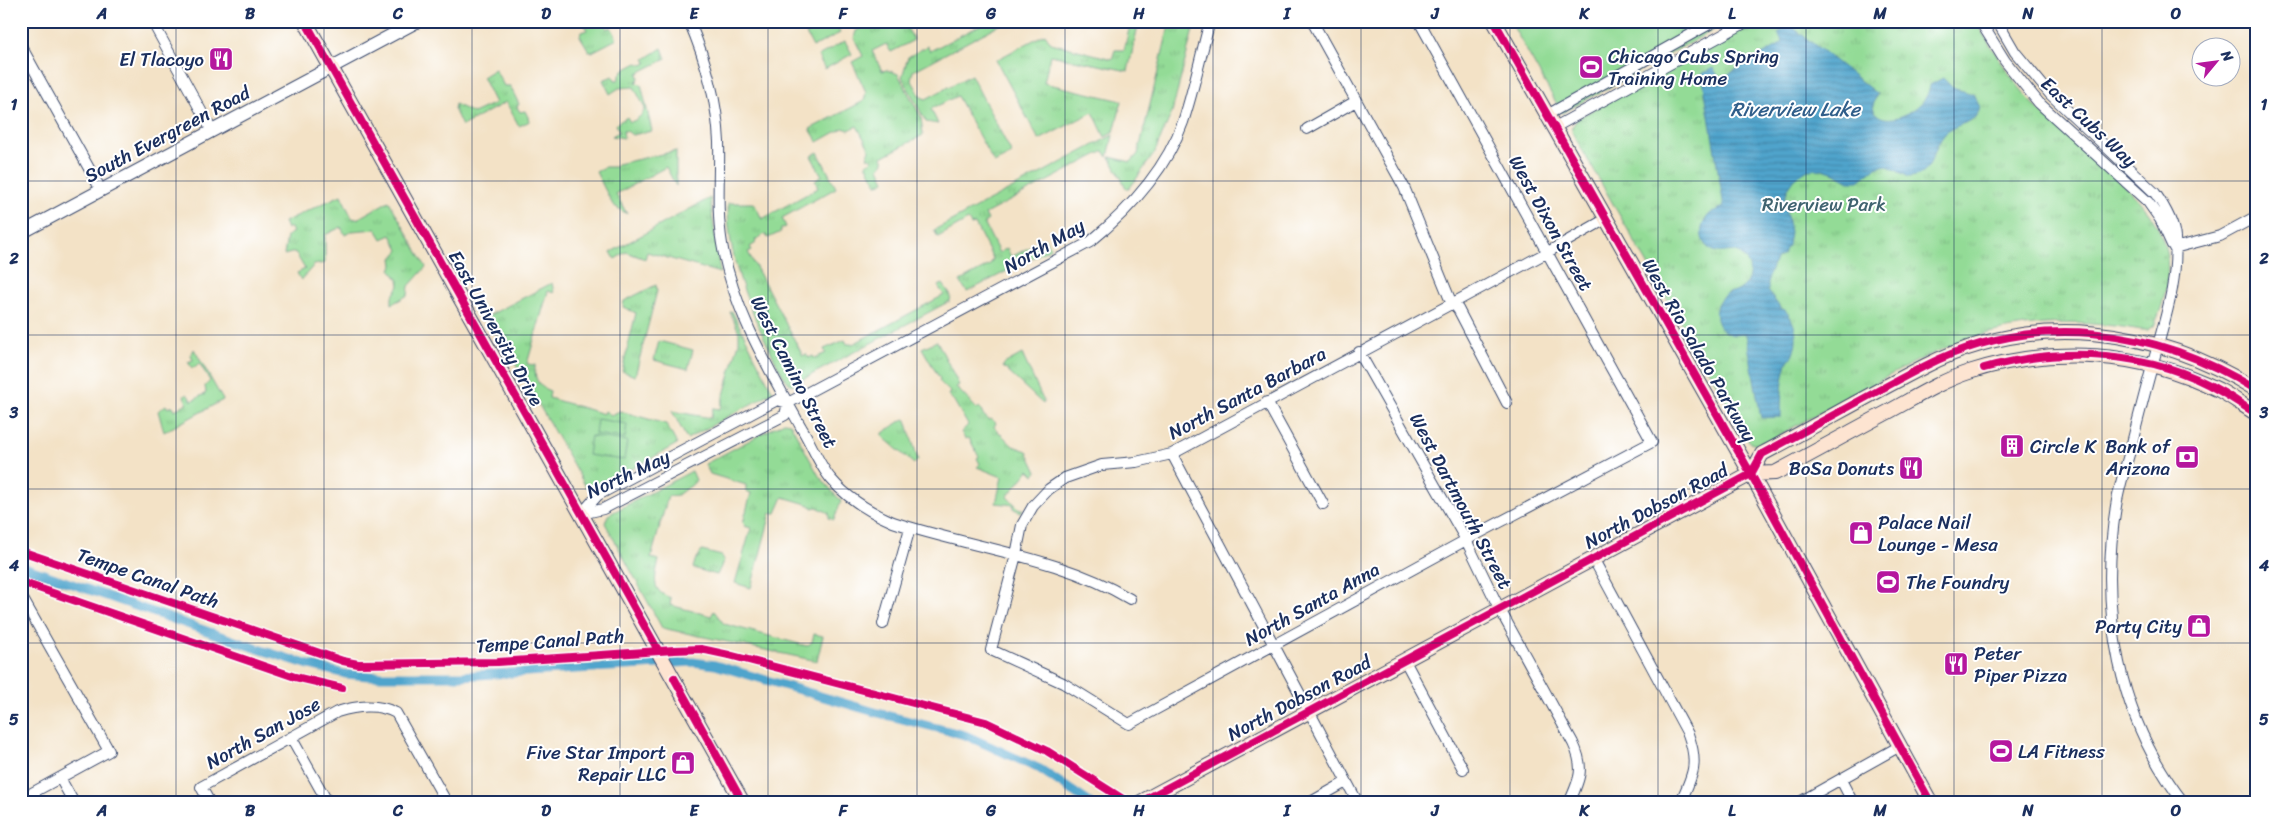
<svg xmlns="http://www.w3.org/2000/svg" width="2278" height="824" font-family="Sriracha,sans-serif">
<defs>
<pattern id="grass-tufts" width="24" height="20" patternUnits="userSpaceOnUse" patternTransform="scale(1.25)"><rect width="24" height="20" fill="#93db96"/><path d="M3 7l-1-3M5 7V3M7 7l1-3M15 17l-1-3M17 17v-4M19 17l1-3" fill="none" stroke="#7ebc84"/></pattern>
<pattern id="water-rules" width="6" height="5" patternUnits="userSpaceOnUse" patternTransform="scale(1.25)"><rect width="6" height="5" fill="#50a4cc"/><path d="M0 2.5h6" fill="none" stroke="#4286a9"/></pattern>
</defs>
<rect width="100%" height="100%" fill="#fff"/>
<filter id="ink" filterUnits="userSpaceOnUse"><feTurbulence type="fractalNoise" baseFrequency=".02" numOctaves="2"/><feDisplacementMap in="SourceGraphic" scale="10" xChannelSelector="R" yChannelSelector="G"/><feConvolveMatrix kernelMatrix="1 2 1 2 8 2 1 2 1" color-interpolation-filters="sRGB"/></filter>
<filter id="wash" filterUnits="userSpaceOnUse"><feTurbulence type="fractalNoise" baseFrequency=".0096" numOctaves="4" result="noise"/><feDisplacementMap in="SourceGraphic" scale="20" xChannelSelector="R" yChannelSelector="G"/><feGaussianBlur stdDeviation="1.12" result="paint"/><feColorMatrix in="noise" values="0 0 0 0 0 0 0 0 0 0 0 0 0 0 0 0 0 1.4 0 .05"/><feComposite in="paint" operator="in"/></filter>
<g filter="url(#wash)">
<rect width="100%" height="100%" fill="#f3e2c6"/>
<path fill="url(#grass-tufts)" stroke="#57857a" d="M587,21H606L607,29L611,27L617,39L592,52L589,51L580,36L581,32L587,30L585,26Z
M873,21H903L914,40L891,52L886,44L872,51L882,71L887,70L898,74L921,117L923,135L882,157L884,162L879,168L885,181L877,185L866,164L873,160L867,157L870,150L857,126L849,130L843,128L818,142L810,129L864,101L866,92L852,62L863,56L854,38L856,31Z
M988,21H1007L913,71L911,79L921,97L926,99L971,75L1012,154L994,163L957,96L931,109L938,124L926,122L902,77L908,57L927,46L930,51Z
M1131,21H1139L1128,71L1050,55L1044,83L1122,101L1114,132L1105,137L1093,112L1039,140L996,60L1045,34L1051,43L1112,59L1115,50H1124Z
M1153,21H1189L1194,26L1172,112L1154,154L1129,189L1126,188L1110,157L1131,162L1138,154L1169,26Z
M1755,21H1975C1997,57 2019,92 2050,121C2114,184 2202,218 2154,326L2148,330H2142C2095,322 2049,320 2002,330C1954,340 1912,363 1870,386C1834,405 1799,424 1763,444L1757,445L1750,443L1573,134L1572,127L1578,118Z
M662,48L666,59L638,73L639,78L636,83L641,84L652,131L632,135L627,131H623L624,138L612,136L619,132L616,124L627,117L630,122C636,121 644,114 645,108L634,87L619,88L610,94L603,80L613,76L615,80H618L622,71L637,63L643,65L647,62L645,59Z
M495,69L504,86H510L519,104L517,107L520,112L525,111L530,121L519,126L506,102L462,126L454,109L455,104L473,113L495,103L482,77Z
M1113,135L1108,157L1104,151L985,214L988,220L984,223L999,253L1007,248L1011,257L1045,239L1051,248L967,292L960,281L990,265L993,259L975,224L971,225L968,220L938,237L934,230Z
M676,151V186L666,167L616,194L627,214L613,205L596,172L605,167H615L617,164Z
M818,152L836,188L782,218L786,227L781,229V232L768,238L765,234L755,240L756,243L750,247L752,250L748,252L803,356L806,354L809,358L813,356L815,358L826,353L824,349L845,340L847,344H853L944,295L938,286L943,284L951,296L950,301L794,384H790C782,377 777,363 772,354C748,306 727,257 728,203H754L762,219L818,188L815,181L822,176L811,156Z
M341,195L352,218L357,219L389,201L426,267L409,286L408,295L392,304V297L399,286L398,279L391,270L393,265L392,258L399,250L391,235L382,239L376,229L352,231L345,235L341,227L325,235V263L314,265L301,280L297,273L305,269L295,252L284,255L287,236L293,232L290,227L287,229L284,222Z
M710,198L720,273L647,252L645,259L626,252L615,259L611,252Z
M552,283L554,293L548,291L527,364L535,365C534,378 538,387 550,391L549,398L604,414L605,411L611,415L620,411L666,424L677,444L594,490L586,487L488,316Z
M656,285L657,291L635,376L622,371L636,313L623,307L624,301Z
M732,311L773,392L687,439L672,411L711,418L713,408L720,409L739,342V332L730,312Z
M659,341L693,350L688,369L654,360Z
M937,341L959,385L956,387L977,409L979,407L983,411L982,414L989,420L991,419L996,423L994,427L1013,446L1027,451L1037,472L1034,475L1029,470L1007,497L1020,509H1023L1021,512L1014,509V505L996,503L1002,477L977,467L980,464L977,458L979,457L969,438L965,439L961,432L968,425L954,401L948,395L950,392L939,381L940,379L922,348Z
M194,349L223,400L164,432L158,411L166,405L168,408L173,406L175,410L187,403L184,396L187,394L192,401L206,393L205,386L210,381L200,364L192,368L188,362L193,360L191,355Z
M1022,354L1044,402L1043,404L1003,367L1004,364Z
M904,419L906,420L918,460L914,464L883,437V433Z
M784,422L790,423L819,476L841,501L834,520L829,518V513L817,507L812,508L810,505L783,497L776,513H771L751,588L735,583L751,528L744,526L745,524L743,523L751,493L746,491V485L710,474L705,464Z
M692,471L696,480C692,487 684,489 678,495L668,496L651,558L659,560C655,578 650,591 671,598L670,605L711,616L714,611L724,624L807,646L812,642L814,634L823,636L817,661L662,628L605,523L608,515Z
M702,551L722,556L724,560L717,575L693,568L695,561Z"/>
<path fill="#93db96" stroke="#57857a" d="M830,21H834L840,33L813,47L806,34Z
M1510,21H1730L1562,113Z
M845,41L852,54L825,69L818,56Z
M597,419L627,424L625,438L595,434Z
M591,436L627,441L624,460L588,455Z"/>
<path fill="url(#water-rules)" stroke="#366a95" d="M1791,26L1877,94L1873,105C1876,134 1929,111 1930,85L1943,78L1953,88L1973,94L1980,107C1977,125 1956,122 1945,134C1931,149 1934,176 1909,177L1886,165L1875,168L1859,181H1849L1835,173L1823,169L1808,170L1795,178L1788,188L1784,201L1790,232L1788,245L1783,255L1777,258L1772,267L1768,278V291L1781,309L1785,310C1796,323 1799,338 1793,354C1792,358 1788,359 1787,363C1782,380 1781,399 1781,417L1761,418L1746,334C1741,334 1735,336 1730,334C1717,331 1712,315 1718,303C1725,289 1739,294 1745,285C1749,280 1750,272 1749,266C1747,262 1744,256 1740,254C1732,248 1723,255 1714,251C1698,245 1698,224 1711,213C1715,210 1720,209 1724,207L1702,74L1713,68L1720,79L1783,43L1778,33Z"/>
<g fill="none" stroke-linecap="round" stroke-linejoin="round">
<path stroke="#50a4cc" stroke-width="9" d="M21,566L258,649L309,665L345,674L368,676H460L693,662L715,665L878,713L965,735L1040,769L1090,803"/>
</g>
</g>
<g filter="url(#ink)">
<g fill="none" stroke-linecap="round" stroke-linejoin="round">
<defs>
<path id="minor" d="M152,21L212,131
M689,21C706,60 717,99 719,142C720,175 716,210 722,244C733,310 769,369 801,427C811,443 819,465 831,479C847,498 870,512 893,522C971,548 1058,556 1130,599
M1312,21L1404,187L1451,302L1458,309L1507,403
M1419,21L1652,442L1466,540L1129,724L1063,683L991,650L1016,555L1022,525L1033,506L1049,489L1065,478L1102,465L1136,462L1172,454L1546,253L1606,219
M1980,21L2005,61L2039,103L2148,202L2160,219L2172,245
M1997,21L2015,52L2050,94L2155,193C2164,206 2174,222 2175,238C2178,276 2168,309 2158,345C2148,380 2139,415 2130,451C2125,469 2119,487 2116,506C2099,610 2118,719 2184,803
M21,46L101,190
M1547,115L1715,21
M1555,127L1748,21
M1307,129L1356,101
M2174,248L2220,236L2257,216
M1359,352L1466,540L1499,608L1573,743C1585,768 1580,779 1569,803
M1267,402L1323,504
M1172,454L1358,803
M581,514L598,495L777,400L788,403L1090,242C1129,210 1166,170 1183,122C1194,89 1201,54 1210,21
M581,514L603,509L785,415L788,403
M1593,558L1688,734C1699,764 1693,775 1680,803
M21,600L24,601L109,751L21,799
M883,624L910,528
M1404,659L1463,769
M291,737L328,803
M60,778L74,803
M1841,780L1853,803
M210,803L201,787L337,712C357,706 377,703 396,713L447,803
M1309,803L1346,782
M1798,803L1900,746"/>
<path id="tertiary" d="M21,233L418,21"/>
<path id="secondary" d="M305,21L743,803
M1494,21L1751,474L1931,803
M1751,474L1762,454C1817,425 1870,394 1925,366C2035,310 2155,327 2257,390
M1139,803L1751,474L1775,473C1813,453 1850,432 1888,412C1914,398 1941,381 1969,372C2053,345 2140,351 2219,390C2232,397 2244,406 2257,414"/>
</defs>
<use href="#minor" stroke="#3b4a6e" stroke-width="12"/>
<use href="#tertiary" stroke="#3b4a6e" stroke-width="14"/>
<use href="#secondary" stroke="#3b4a6e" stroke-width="16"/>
<use href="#minor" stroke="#fff" stroke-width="10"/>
<use href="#tertiary" stroke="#fff" stroke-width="12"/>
<use href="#secondary" stroke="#fde4d1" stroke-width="14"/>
<defs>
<path id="cycleway" d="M305,21L658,650
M1494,21L1751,474L1931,803
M1984,368C2062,346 2151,350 2222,392C2234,399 2245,407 2257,414
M21,551L343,661L358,664L498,662L674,650L701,649L729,655L986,722L1047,751L1129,803
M21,582L295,677L342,688
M674,678L743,803
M1139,803L1751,474L1762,454C1817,425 1870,394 1925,366C2035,310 2155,327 2257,390"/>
</defs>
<use href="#cycleway" stroke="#fff" stroke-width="11"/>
<use href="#cycleway" stroke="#d6006c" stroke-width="8"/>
</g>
</g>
<path fill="none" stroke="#1b2f5e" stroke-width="1" stroke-opacity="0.55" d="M176,21V803M324,21V803M472,21V803M620,21V803M768,21V803M917,21V803M1065,21V803M1213,21V803M1361,21V803M1510,21V803M1658,21V803M1806,21V803M1954,21V803M2102,21V803M21,181H2257M21,335H2257M21,489H2257M21,643H2257"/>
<defs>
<symbol id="restaurant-square" viewBox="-11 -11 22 22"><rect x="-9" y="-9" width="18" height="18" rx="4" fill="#b5179e" stroke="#fff"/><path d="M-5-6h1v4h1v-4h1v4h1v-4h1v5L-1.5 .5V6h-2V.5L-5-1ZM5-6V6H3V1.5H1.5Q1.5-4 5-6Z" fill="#fff"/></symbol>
<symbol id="stadium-square" viewBox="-11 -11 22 22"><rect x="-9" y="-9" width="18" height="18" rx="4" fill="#b5179e" stroke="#fff"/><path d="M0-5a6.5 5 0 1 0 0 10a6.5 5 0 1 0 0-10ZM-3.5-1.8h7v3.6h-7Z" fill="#fff"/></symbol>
<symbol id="building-square" viewBox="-11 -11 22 22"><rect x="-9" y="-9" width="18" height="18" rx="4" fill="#b5179e" stroke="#fff"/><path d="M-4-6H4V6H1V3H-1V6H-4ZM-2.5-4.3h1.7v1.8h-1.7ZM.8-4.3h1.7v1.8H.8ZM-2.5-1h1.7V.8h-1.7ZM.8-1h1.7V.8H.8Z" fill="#fff"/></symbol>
<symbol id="bank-square" viewBox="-11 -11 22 22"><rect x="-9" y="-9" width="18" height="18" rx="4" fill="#b5179e" stroke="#fff"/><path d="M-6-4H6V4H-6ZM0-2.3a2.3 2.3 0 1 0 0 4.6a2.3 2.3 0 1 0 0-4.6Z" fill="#fff"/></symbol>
<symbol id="shop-square" viewBox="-11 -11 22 22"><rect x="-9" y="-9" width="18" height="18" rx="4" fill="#b5179e" stroke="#fff"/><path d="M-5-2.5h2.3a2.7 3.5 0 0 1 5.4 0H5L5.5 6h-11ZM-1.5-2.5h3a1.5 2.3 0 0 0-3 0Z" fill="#fff"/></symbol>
</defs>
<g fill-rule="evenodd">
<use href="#restaurant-square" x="207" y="45" width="28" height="28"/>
<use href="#stadium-square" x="1577" y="53" width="28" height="28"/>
<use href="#building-square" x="1998" y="432" width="28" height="28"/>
<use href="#bank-square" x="2173" y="443" width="28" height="28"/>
<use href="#restaurant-square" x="1897" y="454" width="28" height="28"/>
<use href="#shop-square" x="1847" y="519" width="28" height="28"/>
<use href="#stadium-square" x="1874" y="568" width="28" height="28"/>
<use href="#shop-square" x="2185" y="612" width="28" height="28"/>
<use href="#restaurant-square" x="1942" y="650" width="28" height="28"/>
<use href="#stadium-square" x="1987" y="737" width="28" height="28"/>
<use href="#shop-square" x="669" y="749" width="28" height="28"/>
</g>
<g text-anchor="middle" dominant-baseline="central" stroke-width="4" stroke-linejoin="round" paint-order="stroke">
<g font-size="19" fill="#1b2f5e" stroke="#fff" text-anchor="start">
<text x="1608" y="56">Chicago Cubs Spring<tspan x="1608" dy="22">Training Home</tspan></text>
<text x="204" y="59" text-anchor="end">El Tlacoyo</text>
<text x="2030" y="446">Circle K</text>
<text x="2170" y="446" text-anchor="end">Bank of<tspan x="2170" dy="22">Arizona</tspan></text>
<text x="1894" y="468" text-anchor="end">BoSa Donuts</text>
<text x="1878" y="522">Palace Nail<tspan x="1878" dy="22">Lounge - Mesa</tspan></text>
<text x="1906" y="582">The Foundry</text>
<text x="2182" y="626" text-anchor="end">Party City</text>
<text x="1974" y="653">Peter<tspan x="1974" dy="22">Piper Pizza</tspan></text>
<text x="2018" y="751">LA Fitness</text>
<text x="666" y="752" text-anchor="end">Five Star Import<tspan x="666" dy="22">Repair LLC</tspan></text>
</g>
<g font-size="19" fill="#1b2f5e" stroke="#fff">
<text transform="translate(2089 122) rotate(43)">East Cubs Way</text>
<text transform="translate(167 134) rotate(-28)">South Evergreen Road</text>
<text transform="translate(1551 223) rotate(61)">West Dixon Street</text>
<text transform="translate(1044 246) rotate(-30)">North May</text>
<text transform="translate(496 328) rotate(61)">East University Drive</text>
<text transform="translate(1699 350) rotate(60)">West Rio Salado Parkway</text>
<text transform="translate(794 372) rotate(63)">West Camino Street</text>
<text transform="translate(1247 393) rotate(-28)">North Santa Barbara</text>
<text transform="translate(628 474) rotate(-25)">North May</text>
<text transform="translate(1461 501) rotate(62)">West Dartmouth Street</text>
<text transform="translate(1656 506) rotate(-28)">North Dobson Road</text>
<text transform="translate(148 578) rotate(19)">Tempe Canal Path</text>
<text transform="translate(1312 604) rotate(-29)">North Santa Anna</text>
<text transform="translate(550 641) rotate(-4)">Tempe Canal Path</text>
<text transform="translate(1299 698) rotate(-28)">North Dobson Road</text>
<text transform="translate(263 733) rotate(-29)">North San Jose</text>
</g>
<g font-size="19" fill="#3f636f" stroke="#fff">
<text x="1824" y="204">Riverview Park</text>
</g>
<g font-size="20" font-style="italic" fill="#305e8a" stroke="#fff">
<text x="1795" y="109">Riverview Lake</text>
</g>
</g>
<rect width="2278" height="824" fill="none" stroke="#fff" stroke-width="55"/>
<g transform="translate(2216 62) rotate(61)"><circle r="24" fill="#ffffff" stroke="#a4acbf"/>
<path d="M0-4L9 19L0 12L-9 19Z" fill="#b5179e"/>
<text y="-8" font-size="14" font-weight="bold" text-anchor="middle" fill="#1b2f5e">N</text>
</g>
<rect x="28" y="28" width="2222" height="768" fill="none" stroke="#1b2f5e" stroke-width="2"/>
<g font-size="16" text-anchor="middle" font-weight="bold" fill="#1b2f5e">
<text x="102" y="19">A</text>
<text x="250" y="19">B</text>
<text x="398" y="19">C</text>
<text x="546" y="19">D</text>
<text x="694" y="19">E</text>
<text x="843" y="19">F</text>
<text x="991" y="19">G</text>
<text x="1139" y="19">H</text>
<text x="1287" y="19">I</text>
<text x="1435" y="19">J</text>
<text x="1584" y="19">K</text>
<text x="1732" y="19">L</text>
<text x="1880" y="19">M</text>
<text x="2028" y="19">N</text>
<text x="2176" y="19">O</text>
<text x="14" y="110">1</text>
<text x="2264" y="110">1</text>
<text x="14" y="264">2</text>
<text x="2264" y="264">2</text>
<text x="14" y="418">3</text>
<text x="2264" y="418">3</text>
<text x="14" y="571">4</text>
<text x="2264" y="571">4</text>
<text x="14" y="725">5</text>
<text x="2264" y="725">5</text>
<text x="102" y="816">A</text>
<text x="250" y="816">B</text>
<text x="398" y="816">C</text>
<text x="546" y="816">D</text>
<text x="694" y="816">E</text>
<text x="843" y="816">F</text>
<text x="991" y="816">G</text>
<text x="1139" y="816">H</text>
<text x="1287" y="816">I</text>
<text x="1435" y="816">J</text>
<text x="1584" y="816">K</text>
<text x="1732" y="816">L</text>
<text x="1880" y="816">M</text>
<text x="2028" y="816">N</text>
<text x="2176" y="816">O</text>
</g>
</svg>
